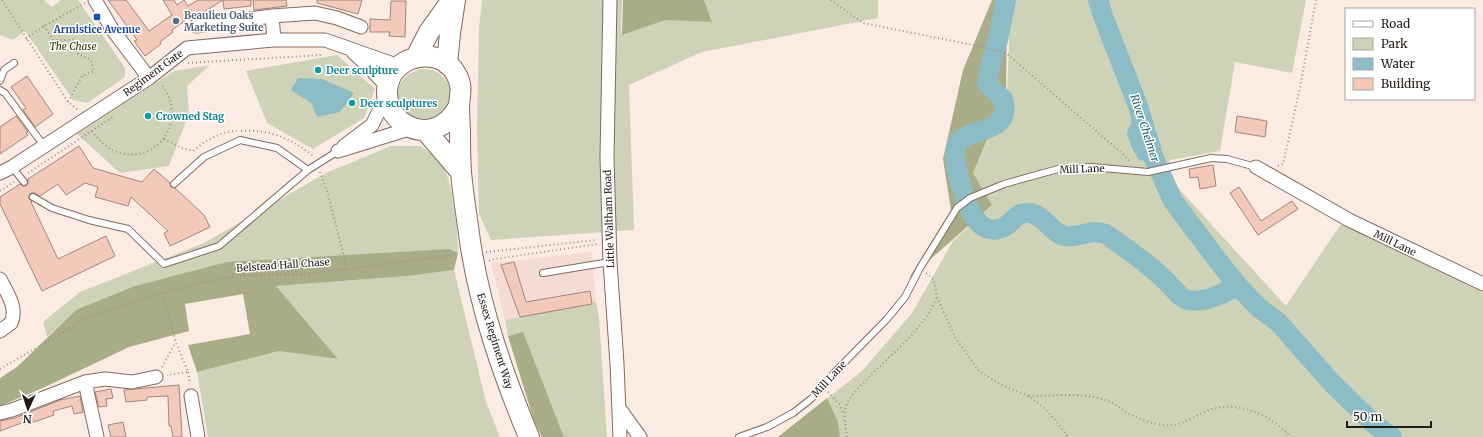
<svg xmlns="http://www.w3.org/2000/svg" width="1483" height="437" font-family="Merriweather,serif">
<rect width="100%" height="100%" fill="#fcebe3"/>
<path fill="#f4dbd3" d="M592,252L596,302L592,304L505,320L491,263Z"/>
<path fill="#ced2b6" d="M0,0H44L52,7L61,0H78L125,68V77L87,103L73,100L25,31L13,40L0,35Z
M482,0H622L621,34L662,19L712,22L704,0H878V18L702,52L629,85L634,230L491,240L479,214L477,126L479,28Z
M1007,0H1306L1292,73L1235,62L1220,151L1170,160L1169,178L1286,306L1341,224L1483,293V437H778L862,371L912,313L953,241L992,205L973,173L1007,95L1009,44Z
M337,55L375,89L364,118L313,149L267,123L246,71Z
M210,65L187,86L189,114L169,166L120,173L77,134L174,71Z
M421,69L433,70L440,74L447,81L451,89V100L445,113L425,123C419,120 409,118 404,113C393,103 397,81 409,74C413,72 417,71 421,69Z
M391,146H421L443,163L450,185L457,226L458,253L449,249L298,259L76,310L47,337L43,322L80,292L204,243L326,173Z
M454,270L486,402L500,437H208L197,372L279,351L338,359L276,286L408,276Z
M596,302L599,318L607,437H564L523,333L508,336L505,320L592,304Z"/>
<path fill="#a9ad87" d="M623,0H704L712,22L665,20L622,35Z
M992,0H1007L1006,95L973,173L992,205L909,278L951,210L943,159L963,70Z
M449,249L458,253L454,270L408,276L276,286L338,359L279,351L197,372L188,345L250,334L243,294L185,304L189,331L129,347L45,387L0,406V378L17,367L76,310L135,286L227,262Z
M523,332L564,437H542L534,421L508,336Z
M827,398L838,422L840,437H778Z"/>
<path fill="#8cbcc6" d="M298,78L322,79L354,93L340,112L317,117L311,103L291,90Z
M1142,106L1146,121L1156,132L1160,143L1162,154L1146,161L1139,160L1133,150L1127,135L1128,128L1131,125L1132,112Z"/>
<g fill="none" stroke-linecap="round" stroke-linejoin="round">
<path stroke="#8cbcc6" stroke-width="20" d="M1006,0L998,40L992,58L987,82L990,87L1003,99C1014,138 962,125 956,147C953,160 958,176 962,188C967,207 979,239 1004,227C1015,222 1014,212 1029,213C1044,214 1050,232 1064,236C1074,238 1085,233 1094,232C1098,232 1102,233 1106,234C1128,250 1151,265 1169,284C1175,290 1180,298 1188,300C1205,304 1223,293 1238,286
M1098,0L1103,16L1138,106L1153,156L1173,201L1219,262L1238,286L1258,307L1279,323L1332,383L1374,424L1392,437"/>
</g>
<path fill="#f3c9b9" stroke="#a1867c" d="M108,0H126L149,31L172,15L163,0H174L177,5L184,0L188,6L198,0H251V6L224,9L223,0L196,17L194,14L172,30L173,32L160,42L161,44L145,56L134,41L137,40Z
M253,0H286L287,6L254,10Z
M317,0H362L358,14L317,3Z
M391,1H406L405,37L389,36L390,32H370V19L390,20Z
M27,76L53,114L35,127L23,110L26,108L11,87Z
M16,116L28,132L26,133L28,135L0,154V127Z
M1237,116L1267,121L1265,137L1235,132Z
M79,146L93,168L142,182L154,169L170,183L171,187L175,188L204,215L210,227L170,246L164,233L168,231L131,197L128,206L95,197L98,187L85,183L66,195L58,184L40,196L35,193H31L29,195V199L32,201L31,202L58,259L106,236L115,256L42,291L0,204V197L20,184L23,186H26L28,183V179Z
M1213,165L1216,186L1200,189L1198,177L1190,178L1189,169Z
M1239,187L1261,221L1292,201L1298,209L1258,235L1230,193Z
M514,262L526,302L590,291L592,304L520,317L501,265Z
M179,385L182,437H173L171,426H169L168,396L147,397V400L126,402L124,390Z
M111,389L113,398L106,399L107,406L99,407L95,392Z
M80,396L83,412L74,414L72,406L53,411L54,415L25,425L24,422L0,431V421L15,418L60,400Z
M123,422L126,437H111L108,425Z"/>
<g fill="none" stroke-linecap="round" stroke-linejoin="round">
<defs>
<path id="lane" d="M0,81L4,70L14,63
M0,90L5,93L44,146
M12,167L24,182
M174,184L204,157L240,140L277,148L308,170
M33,197L52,208L89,220L128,229L164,264L219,246L308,170L338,151
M543,273L610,262
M739,437L767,427L793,413L811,399L822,388L835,372L887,319L905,297L920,268L957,208L970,198L1004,184L1058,169L1091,167L1148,172L1211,158L1227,159L1256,167"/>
<path id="street" d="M95,0L112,29L149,78
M610,0L607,157L610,262L617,364L620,437
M272,16L274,40
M196,26L272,16L315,13L337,18L361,27
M353,52L369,67L388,88
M344,146L372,125L387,95
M338,151L412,128
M1256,167L1349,220L1483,284
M0,173L12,167L149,78L187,48L274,40H325L399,66
M0,279C7,293 18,308 11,323L0,331
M85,382L97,437
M191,396L198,437
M619,408L640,437
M0,413L12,410L85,382L105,379L132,382L156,377"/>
<path id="primary" d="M416,57L429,32L452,0
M447,64L450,33L455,0
M459,106C431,157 371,117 391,76C404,52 443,49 456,74C463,86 460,93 459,106C459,115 460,124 460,133C460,146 460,159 461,172C463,195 467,218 470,241C480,309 503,374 529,437
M425,130L461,172"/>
</defs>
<use href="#lane" stroke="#826a5f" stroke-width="8"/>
<use href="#street" stroke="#826a5f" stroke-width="15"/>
<use href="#primary" stroke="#826a5f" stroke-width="22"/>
<path stroke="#9d8f88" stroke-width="2" stroke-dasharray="1 3" stroke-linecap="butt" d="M2,0L68,102L78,110
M831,0L863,23L988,48L1006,53L1125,156L1130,162
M44,26L53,40H75L78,54L91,60L94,71L82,76L68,102
M26,39L44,26L85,3
M188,63L320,55L321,52
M92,131C98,139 107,149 117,152C152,164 181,131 169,97C167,93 164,88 161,84
M241,131C264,129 285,136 304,149C307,152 311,153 313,157
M164,139L182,148L193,151C206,140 219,132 237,131
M1278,166L1283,164L1300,88L1316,0
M320,172L327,191L347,268
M28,173L113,117
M0,191L14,182
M486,252L597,240
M489,261L495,259L597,244
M926,273L934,280L937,297L955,337L978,370L1001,385L1029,396L1043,407L1057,422L1068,437
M163,293L176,343L188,372L167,375
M162,367L175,343
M0,369L89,317L162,293L195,284L229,277L276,274H305L458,255
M188,372L190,384
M828,392L839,404L844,414
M1029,396C1054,396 1082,392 1105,400C1114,403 1121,409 1129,414C1140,419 1152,424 1164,425C1182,428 1195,414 1212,409C1242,401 1271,416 1291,437
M847,437C846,428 843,415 846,406C851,394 862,384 871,375C892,353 927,326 936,298"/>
<use href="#lane" stroke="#fff" stroke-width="6"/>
<use href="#street" stroke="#fff" stroke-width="13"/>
<use href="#primary" stroke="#fff" stroke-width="20"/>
</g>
<rect fill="#1a4fb4" stroke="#fff" stroke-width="1.5" x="93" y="13" width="8" height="8" rx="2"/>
<circle fill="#5c6f8a" stroke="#fff" stroke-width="1.5" cx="176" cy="21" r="4"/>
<g fill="#0f9aa8" stroke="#fff" stroke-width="1.5">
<circle cx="318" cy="70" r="4"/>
<circle cx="352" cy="103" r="4"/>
<circle cx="148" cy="116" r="4"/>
</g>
<g text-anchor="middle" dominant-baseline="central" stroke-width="3" stroke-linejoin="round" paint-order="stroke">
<g font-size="10" font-weight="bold" fill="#4e5e75" stroke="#fff" text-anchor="start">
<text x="184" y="15">Beaulieu Oaks<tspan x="184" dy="12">Marketing Suite</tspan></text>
</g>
<g font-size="10" font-weight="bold" fill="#164399" stroke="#fff">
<text x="97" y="29">Armistice Avenue</text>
</g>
<g font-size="10" font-style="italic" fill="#2d3000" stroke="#fff">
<text x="73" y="46">The Chase</text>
</g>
<g font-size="10" font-weight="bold" fill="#0d838f" stroke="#fff" text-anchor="start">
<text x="326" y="70">Deer sculpture</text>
<text x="360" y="103">Deer sculptures</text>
<text x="156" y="116">Crowned Stag</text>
</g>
<g font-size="10" fill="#241a16" stroke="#fff">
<text transform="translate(153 73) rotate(-36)">Regiment Gate</text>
<text transform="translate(1082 169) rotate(-2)">Mill Lane</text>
<text transform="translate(609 219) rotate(-92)">Little Waltham Road</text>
<text transform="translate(1395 243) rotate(26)">Mill Lane</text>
<text transform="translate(283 265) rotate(-4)">Belstead Hall Chase</text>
<text transform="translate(495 341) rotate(73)">Essex Regiment Way</text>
<text transform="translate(829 379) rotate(-47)">Mill Lane</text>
</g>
<g font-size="11" font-style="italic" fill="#20616c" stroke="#fff">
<text transform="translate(1145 128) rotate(72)">River Chelmer</text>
</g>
</g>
<rect x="1345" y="8" width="130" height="92" fill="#ffffff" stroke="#a7a3a2"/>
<rect x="1353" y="21" width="20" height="6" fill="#ffffff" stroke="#a7a3a2"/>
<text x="1381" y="28" font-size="12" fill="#241a16">Road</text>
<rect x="1353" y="38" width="20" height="12" fill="#ced2b6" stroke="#a7a3a2"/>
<text x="1381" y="48" font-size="12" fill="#241a16">Park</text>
<rect x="1353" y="58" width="20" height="12" fill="#8cbcc6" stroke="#a7a3a2"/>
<text x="1381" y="68" font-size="12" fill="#241a16">Water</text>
<rect x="1353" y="78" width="20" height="12" fill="#f3c9b9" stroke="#a7a3a2"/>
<text x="1381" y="88" font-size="12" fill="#241a16">Building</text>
<g transform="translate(28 409) rotate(183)" stroke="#ffffff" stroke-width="3" paint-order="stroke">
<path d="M0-3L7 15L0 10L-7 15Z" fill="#241a16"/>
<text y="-6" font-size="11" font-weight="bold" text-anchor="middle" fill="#241a16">N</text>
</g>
<path d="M1347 421v6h84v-6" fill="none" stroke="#241a16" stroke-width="2"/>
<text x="1353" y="421" font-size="12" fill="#241a16" stroke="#ffffff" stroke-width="3" paint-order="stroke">50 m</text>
</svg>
